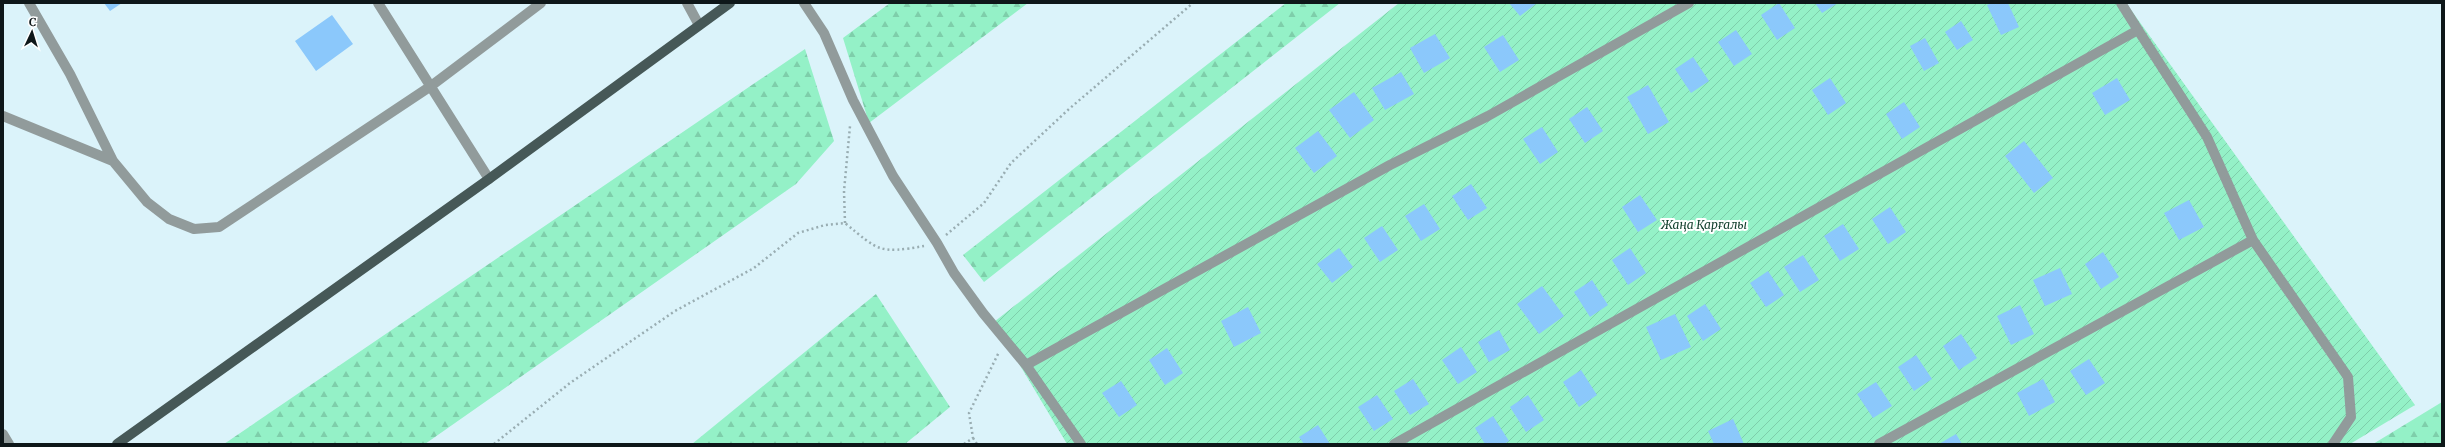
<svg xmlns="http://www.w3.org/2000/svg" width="2445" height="447" font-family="Merriweather,serif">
<defs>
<pattern id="forest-firs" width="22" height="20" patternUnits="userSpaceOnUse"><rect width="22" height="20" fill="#94f1c7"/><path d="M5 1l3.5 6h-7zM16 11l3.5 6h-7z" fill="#7eceaa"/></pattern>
<pattern id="garden-furrows" width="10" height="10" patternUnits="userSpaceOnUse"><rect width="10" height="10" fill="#94f1c7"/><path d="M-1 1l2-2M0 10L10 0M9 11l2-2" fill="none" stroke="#7eceaa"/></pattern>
</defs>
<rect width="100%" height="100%" fill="#dbf3fa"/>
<path fill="url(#forest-firs)" d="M890,3H1028L869,123L843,38Z
M1286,3H1340L984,282L963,255Z
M805,49L834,141L796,184L425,444H224Z
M876,294L950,407L905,444H692Z
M2442,402V444H2373Z"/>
<path fill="url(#garden-furrows)" d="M1399,3H2126L2415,405L2350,444H1067L994,322Z"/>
<path fill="#8bc8fb" d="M104,3H122L110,11Z
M1509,3H1537L1520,16Z
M1779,3L1795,28L1777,40L1761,15Z
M1815,3H1838L1822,13Z
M1992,3H2008L2019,27L2001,35L1987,5Z
M332,15L353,44L316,71L295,41Z
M1961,21L1973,40L1957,50L1945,32Z
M1736,30L1752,54L1734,66L1718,42Z
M1435,34L1450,58L1424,73L1410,48Z
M1503,35L1519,60L1500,72L1484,47Z
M1925,38L1939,63L1924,71L1910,46Z
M1693,57L1709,81L1691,93L1675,69Z
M1401,72L1414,94L1385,110L1372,88Z
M1830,78L1846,103L1828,115L1812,90Z
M2117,78L2130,100L2105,115L2092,93Z
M1648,85L1669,122L1648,134L1627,97Z
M1354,92L1374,120L1350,138L1329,110Z
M1904,102L1920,127L1902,139L1886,114Z
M1587,107L1603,131L1585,143L1569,119Z
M1542,127L1558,152L1540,164L1523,139Z
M1318,131L1337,156L1314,173L1295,148Z
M2024,141L2053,178L2034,193L2005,156Z
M1471,184L1487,208L1468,220L1452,196Z
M1640,195L1657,220L1638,232L1622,207Z
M2189,200L2204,227L2179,240L2164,213Z
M1424,204L1440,229L1421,241L1405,216Z
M1890,207L1906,232L1888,244L1872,219Z
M1843,224L1859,249L1840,261L1824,236Z
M1382,226L1398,250L1380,262L1364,238Z
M1339,248L1353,267L1332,283L1317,264Z
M1630,248L1646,273L1628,285L1612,260Z
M2103,252L2119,277L2101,289L2085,264Z
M1803,255L1819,280L1800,292L1784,267Z
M2060,268L2072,294L2045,306L2033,280Z
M1768,271L1784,295L1766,307L1750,283Z
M1592,280L1608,305L1590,317L1574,292Z
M1542,286L1564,316L1539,334L1517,304Z
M1705,304L1721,329L1703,341L1687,316Z
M2020,305L2034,334L2011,345L1997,316Z
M1248,307L1261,333L1234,347L1221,321Z
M1675,314L1691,347L1661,360L1646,327Z
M1499,330L1510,350L1489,362L1478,342Z
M1961,334L1977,358L1959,370L1943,346Z
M1461,347L1477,372L1458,384L1442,360Z
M1167,348L1183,373L1165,385L1149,360Z
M1916,355L1932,379L1914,391L1898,367Z
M2089,359L2105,383L2086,395L2070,371Z
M1581,370L1597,395L1579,407L1563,382Z
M1413,379L1429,404L1410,415L1394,391Z
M2043,379L2055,402L2029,416L2017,393Z
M1121,381L1137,405L1119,417L1102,393Z
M1876,382L1892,406L1873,418L1857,394Z
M1377,395L1393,419L1374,431L1358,407Z
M1528,395L1544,420L1526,432L1510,407Z
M1493,416L1509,441L1504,444H1485L1475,428Z
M1733,419L1744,444H1714L1708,431Z
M1318,425L1330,444H1304L1299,437Z
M1956,434L1962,444H1939Z"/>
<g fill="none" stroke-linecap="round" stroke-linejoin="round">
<path stroke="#99adb2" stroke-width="2.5" stroke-dasharray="2 3" stroke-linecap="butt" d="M845,223L844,191L850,126
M946,235L984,203L1011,163L1069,109L1193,3
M973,438L977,444
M494,444L570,383L675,311L754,268L798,233L825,225L845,223C879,251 879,254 924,246
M964,444L973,438L969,413L999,352"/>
<path stroke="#919b9b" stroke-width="10" d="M29,3L70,74L113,161L147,202L169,219L194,229L219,227L431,86L541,3
M378,3L489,179
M687,3L699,25
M804,3L824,33L853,100L893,176L937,243L954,273L983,313L1026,365
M2138,30L2207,137L2253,240L2348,377L2351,417L2333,444
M3,116L113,161
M3,434L9,444
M1081,444L1026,365L1390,165L1488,116L1689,3
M1394,444L2138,30L2121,3
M1879,444L2253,240"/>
<path stroke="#465857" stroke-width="10" d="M117,444L489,179L730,3"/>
</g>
<g text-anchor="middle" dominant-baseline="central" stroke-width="4" stroke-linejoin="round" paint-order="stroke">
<g font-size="12" font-style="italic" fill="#144230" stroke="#fff">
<text x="1704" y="224">Жаңа Қарғалы</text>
</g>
</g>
<rect width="2445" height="447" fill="none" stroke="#0e1719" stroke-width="8"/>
<g transform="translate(32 32) rotate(4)" stroke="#ffffff" stroke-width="3" paint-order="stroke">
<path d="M0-3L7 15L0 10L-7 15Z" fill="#0e1719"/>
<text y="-6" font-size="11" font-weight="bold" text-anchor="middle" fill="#0e1719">С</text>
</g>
</svg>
